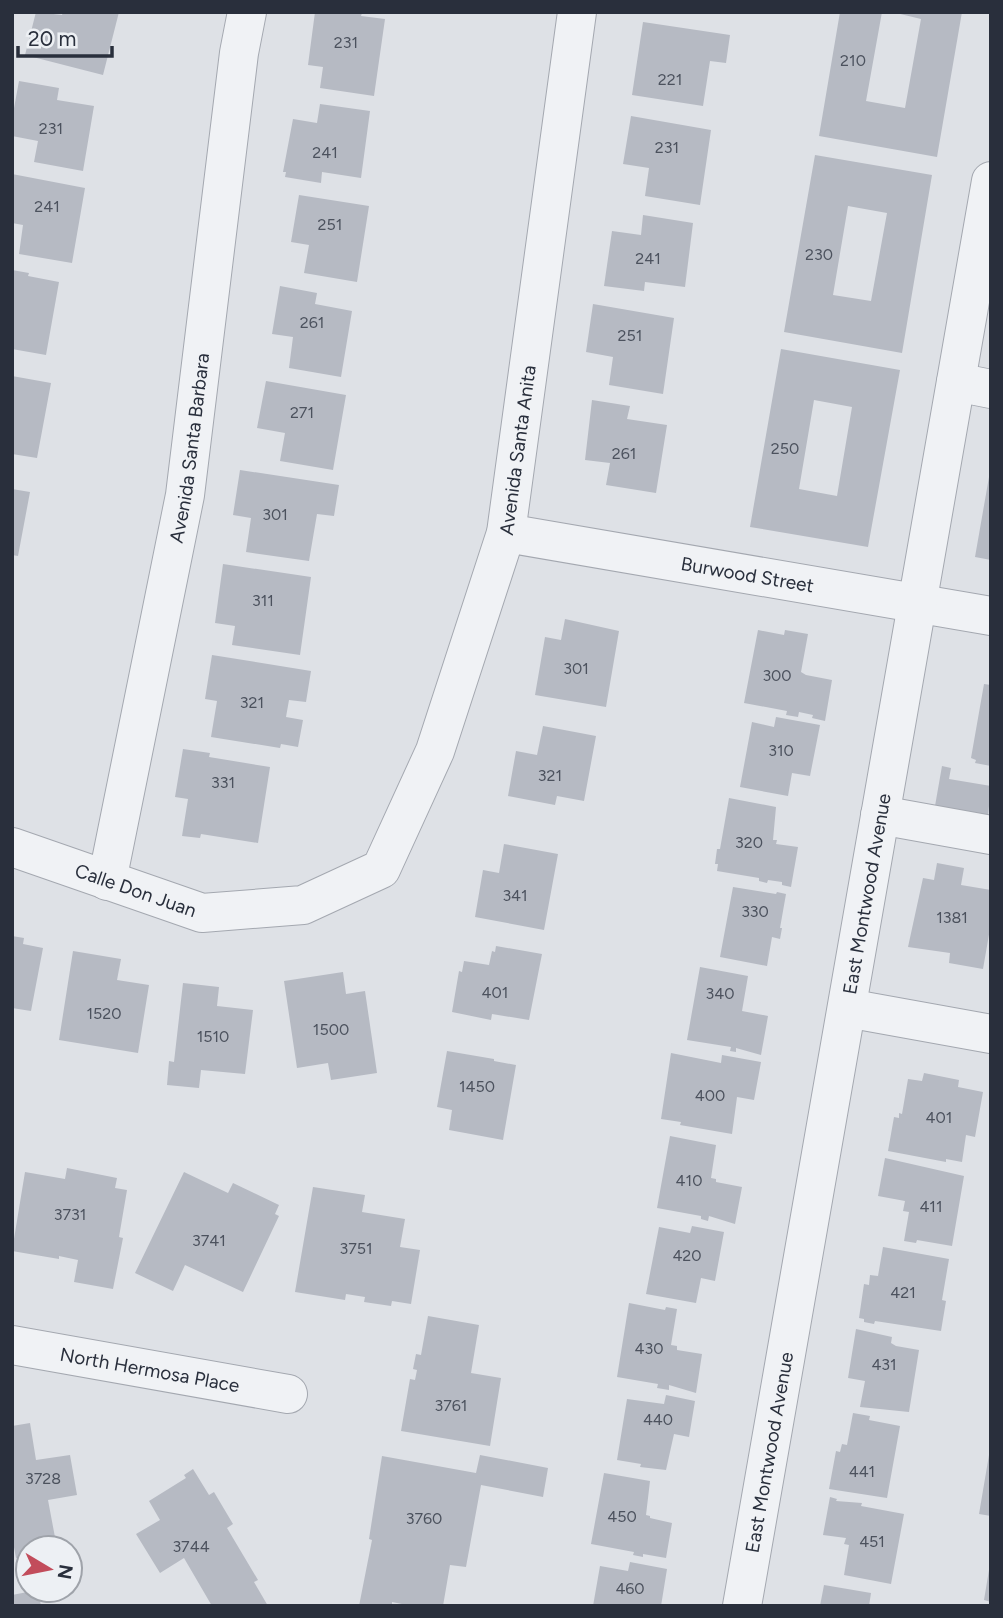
<svg xmlns="http://www.w3.org/2000/svg" width="1003" height="1618" font-family="Figtree,sans-serif">
<rect width="100%" height="100%" fill="#dee1e6"/>
<path fill="#b6bac3" fill-rule="evenodd" d="M36,12L62,15L63,12H119L103,75L25,55Z
M315,12H356L362,13L361,16L385,19L374,96L320,88L323,67L308,65Z
M840,12H882L866,101L905,108L921,19L892,12H962L937,157L819,136Z
M643,22L730,35L726,63L710,61L703,106L632,95Z
M19,81L59,88L57,100L94,106L83,171L34,162L38,141L12,136V119Z
M320,104L370,111L361,178L322,172L321,183L285,177L286,172H283L293,119L317,123Z
M631,116L711,130L700,205L645,196L649,168L623,164Z
M815,155L932,175L902,353L784,332ZM848,206L887,213L871,301L833,295Z
M12,174L85,188L72,263L19,254L23,225L12,223Z
M299,195L369,206L357,282L304,273L309,245L291,242Z
M643,215L693,223L685,287L645,282L644,291L604,286L612,231L641,235Z
M12,270L29,273L28,276L59,282L46,355L12,349Z
M280,286L317,293L315,304L352,311L341,377L289,368L293,337L272,334Z
M593,304L674,318L663,394L609,385L613,357L586,352Z
M781,349L900,370L868,547L750,527ZM814,400L852,407L837,496L799,489Z
M12,376L51,383L37,458L12,454Z
M266,381L346,395L333,470L280,461L285,433L257,428Z
M592,400L630,406L627,419L667,425L656,493L606,485L610,463L585,460Z
M240,470L339,485L334,516L317,514L309,561L246,552L251,518L233,515Z
M989,477H991V560L975,557Z
M12,489L30,492L18,556L12,555Z
M223,564L311,577L300,655L232,645L235,626L215,623Z
M565,619L619,631L606,707L535,695L545,637L561,640Z
M758,630L784,635L785,630L808,634L801,672L806,675L832,680L825,721L812,718L813,715L799,712L798,717L786,715L787,711L744,703Z
M212,655L311,671L306,702L289,700L286,717L303,720L298,747L281,744L280,748L211,737L217,701L205,699Z
M984,684L991,685V766L975,763L976,760L971,758Z
M776,717L820,725L810,776L792,773L788,796L740,787L752,722L774,727Z
M543,726L596,736L584,801L557,796L555,805L508,796L516,751L537,755Z
M183,749L210,753L209,757L270,767L258,843L201,834L200,838L182,836L188,799L175,797Z
M942,766L951,768L949,779L991,786L988,816L935,806Z
M729,798L776,807L773,840H777L776,844L798,847L791,887L782,885V882L768,880L767,883L759,881V878L717,871L718,864H715L717,849H720Z
M504,844L558,854L544,930L475,917L483,870L499,873Z
M937,863L964,868L961,885L991,890V923L983,969L949,963L950,953L908,947L923,878L934,880Z
M733,887L776,894L777,892L786,894L780,928H782L780,939L772,937L767,966L720,957Z
M12,936L24,938L23,944L43,948L31,1011L12,1008Z
M496,946L542,954L529,1020L492,1014L491,1020L452,1012L459,971L462,972L464,961L489,965L492,951L495,952Z
M73,951L121,959L117,980L149,985L138,1053L59,1040Z
M700,967L748,976L742,1011L768,1016L761,1055L736,1048V1052L730,1051L731,1047L687,1040Z
M343,972L346,994L365,991L377,1073L331,1080L328,1063L297,1068L284,981Z
M183,983L219,987L217,1006L253,1010L245,1074L201,1070L199,1088L167,1085L169,1061L174,1062Z
M447,1051L494,1059V1061L516,1065L503,1140L449,1130L452,1110L437,1107Z
M671,1053L721,1063L722,1055L761,1062L754,1100L737,1097L732,1134L680,1125L681,1122L661,1119Z
M924,1073L959,1080L958,1087L983,1092L975,1137L966,1135L962,1162L946,1159V1162L888,1151L894,1117L899,1118V1113L902,1114L908,1079L922,1081Z
M670,1136L716,1145L711,1178L716,1179V1182L742,1187L735,1224L709,1216L708,1221L701,1219V1216L657,1208Z
M885,1158L964,1176L952,1246L917,1240L916,1243L904,1241L909,1212L903,1211L905,1201L878,1196Z
M67,1168L117,1178L115,1188L127,1190L119,1237L123,1238L113,1289L74,1282L78,1260L59,1256V1259L12,1251L25,1172L65,1179Z
M184,1172L228,1193L233,1183L279,1205L275,1214L279,1216L243,1292L185,1265L173,1291L135,1273Z
M313,1187L365,1195L362,1212L405,1219L400,1247L420,1250L411,1304L392,1301L391,1306L364,1302L365,1297L346,1294L345,1300L295,1292Z
M692,1226L724,1232L715,1281L701,1278L696,1303L646,1294L659,1227L690,1233Z
M883,1247L949,1259L942,1300L946,1301L941,1331L875,1321L874,1324L864,1322V1319L859,1318L864,1284L869,1285L870,1275L878,1276Z
M629,1303L665,1310L666,1307L677,1309L671,1345L677,1346V1350L702,1354L696,1393L669,1385V1390L657,1388L658,1384L617,1377Z
M428,1316L479,1325L471,1373L501,1378L490,1446L401,1431L410,1379L415,1380L417,1370L413,1369L416,1354L421,1355Z
M856,1329L892,1337L891,1343L896,1346L919,1350L909,1412L860,1407L865,1381L848,1378Z
M666,1395L695,1401L689,1437L674,1434L666,1470L640,1467L641,1464L617,1460L627,1399L664,1404Z
M853,1413L870,1416L869,1420L900,1426L887,1498L829,1489L836,1451L840,1452L842,1444L847,1445Z
M30,1423L36,1460L70,1455L77,1495L48,1500L57,1548H28V1556L16,1558L12,1536V1426Z
M480,1455L548,1468L543,1497L481,1485L466,1567L450,1565L443,1606H412L392,1602V1606H359L372,1540L369,1539L382,1456L476,1473Z
M989,1455H991V1516L979,1514Z
M193,1469L209,1495L214,1492L233,1524L227,1528L258,1580L254,1582L268,1606H212L184,1558L160,1573L136,1534L160,1520L149,1501L186,1478L184,1475Z
M604,1473L650,1481L646,1515L650,1516V1518L672,1523L666,1558L643,1554V1557L633,1555L634,1552L591,1544Z
M830,1497L837,1499L836,1501L862,1503L861,1506L904,1514L891,1584L844,1575L849,1545L844,1544L846,1538L823,1535Z
M630,1562L667,1569L661,1606H593L600,1566L628,1571Z
M989,1570H991V1602L984,1600Z
M824,1585L871,1593L869,1606H820Z
M38,1590L41,1606H12V1595Z"/>
<g fill="none" stroke-linecap="round" stroke-linejoin="round">
<defs>
<g id="minor">
<path d="M956,382L991,389"/>
<path id="s1" d="M506,533L991,616"/>
<path d="M880,815L991,835"/>
<path id="s2" d="M12,847L202,913L303,905L381,869L435,751L506,533L577,12"/>
<path id="s3" d="M107,881L185,495L239,53L247,12"/>
<path d="M847,1008L991,1034"/>
<path id="s4" d="M12,1345L288,1394"/>
<path id="s5" d="M742,1606L991,181"/>
</g>
</defs>
<use href="#minor" stroke="#a4a8b0" stroke-width="40"/>
<use href="#minor" stroke="#f0f2f5" stroke-width="38"/>
</g>
<g text-anchor="middle" dominant-baseline="central" stroke-width="7" stroke-linejoin="round" paint-order="stroke">
<g font-size="16" fill="#4c525e">
<text x="346" y="42">231</text>
<text x="853" y="60">210</text>
<text x="670" y="79">221</text>
<text x="51" y="128">231</text>
<text x="667" y="147">231</text>
<text x="325" y="152">241</text>
<text x="47" y="206">241</text>
<text x="330" y="224">251</text>
<text x="819" y="254">230</text>
<text x="648" y="258">241</text>
<text x="312" y="322">261</text>
<text x="630" y="335">251</text>
<text x="302" y="412">271</text>
<text x="785" y="448">250</text>
<text x="624" y="453">261</text>
<text x="275" y="514">301</text>
<text x="263" y="600">311</text>
<text x="576" y="668">301</text>
<text x="777" y="675">300</text>
<text x="252" y="702">321</text>
<text x="781" y="750">310</text>
<text x="550" y="775">321</text>
<text x="223" y="782">331</text>
<text x="749" y="842">320</text>
<text x="515" y="895">341</text>
<text x="755" y="911">330</text>
<text x="952" y="917">1381</text>
<text x="495" y="992">401</text>
<text x="720" y="993">340</text>
<text x="104" y="1013">1520</text>
<text x="331" y="1029">1500</text>
<text x="213" y="1036">1510</text>
<text x="477" y="1086">1450</text>
<text x="710" y="1095">400</text>
<text x="939" y="1117">401</text>
<text x="689" y="1180">410</text>
<text x="931" y="1206">411</text>
<text x="70" y="1214">3731</text>
<text x="209" y="1240">3741</text>
<text x="356" y="1248">3751</text>
<text x="687" y="1255">420</text>
<text x="903" y="1292">421</text>
<text x="649" y="1348">430</text>
<text x="884" y="1364">431</text>
<text x="451" y="1405">3761</text>
<text x="658" y="1419">440</text>
<text x="862" y="1471">441</text>
<text x="43" y="1478">3728</text>
<text x="622" y="1516">450</text>
<text x="424" y="1518">3760</text>
<text x="872" y="1541">451</text>
<text x="191" y="1546">3744</text>
<text x="630" y="1588">460</text>
</g>
<g font-size="19" fill="#292f3c" stroke="#edf0f4">
<text stroke="none"><textPath href="#s3" startOffset="441">Avenida Santa Barbara</textPath></text>
<text stroke="none"><textPath href="#s2" startOffset="831">Avenida Santa Anita</textPath></text>
<text stroke="none"><textPath href="#s1" startOffset="245">Burwood Street</textPath></text>
<text stroke="none"><textPath href="#s2" startOffset="131">Calle Don Juan</textPath></text>
<text stroke="none"><textPath href="#s5" startOffset="723">East Montwood Avenue</textPath></text>
<text stroke="none"><textPath href="#s4" startOffset="140">North Hermosa Place</textPath></text>
<text stroke="none"><textPath href="#s5" startOffset="156">East Montwood Avenue</textPath></text>
</g>
</g>
<rect width="1003" height="1618" fill="none" stroke="#292f3c" stroke-width="28"/>
<g transform="translate(49 1569) rotate(100)"><circle r="33" fill="#edf0f4" stroke="#9fa3aa" stroke-width="2"/>
<path d="M0-5L12 26L0 18L-12 26Z" fill="#c24c5b"/>
<text y="-10" font-size="19" font-weight="bold" text-anchor="middle" fill="#292f3c">N</text>
</g>
<path d="M18 46v10h94v-10" fill="none" stroke="#292f3c" stroke-width="3.5"/>
<text x="28" y="46" font-size="21" fill="#292f3c" stroke="#edf0f4" stroke-width="5" paint-order="stroke">20 m</text>
</svg>
